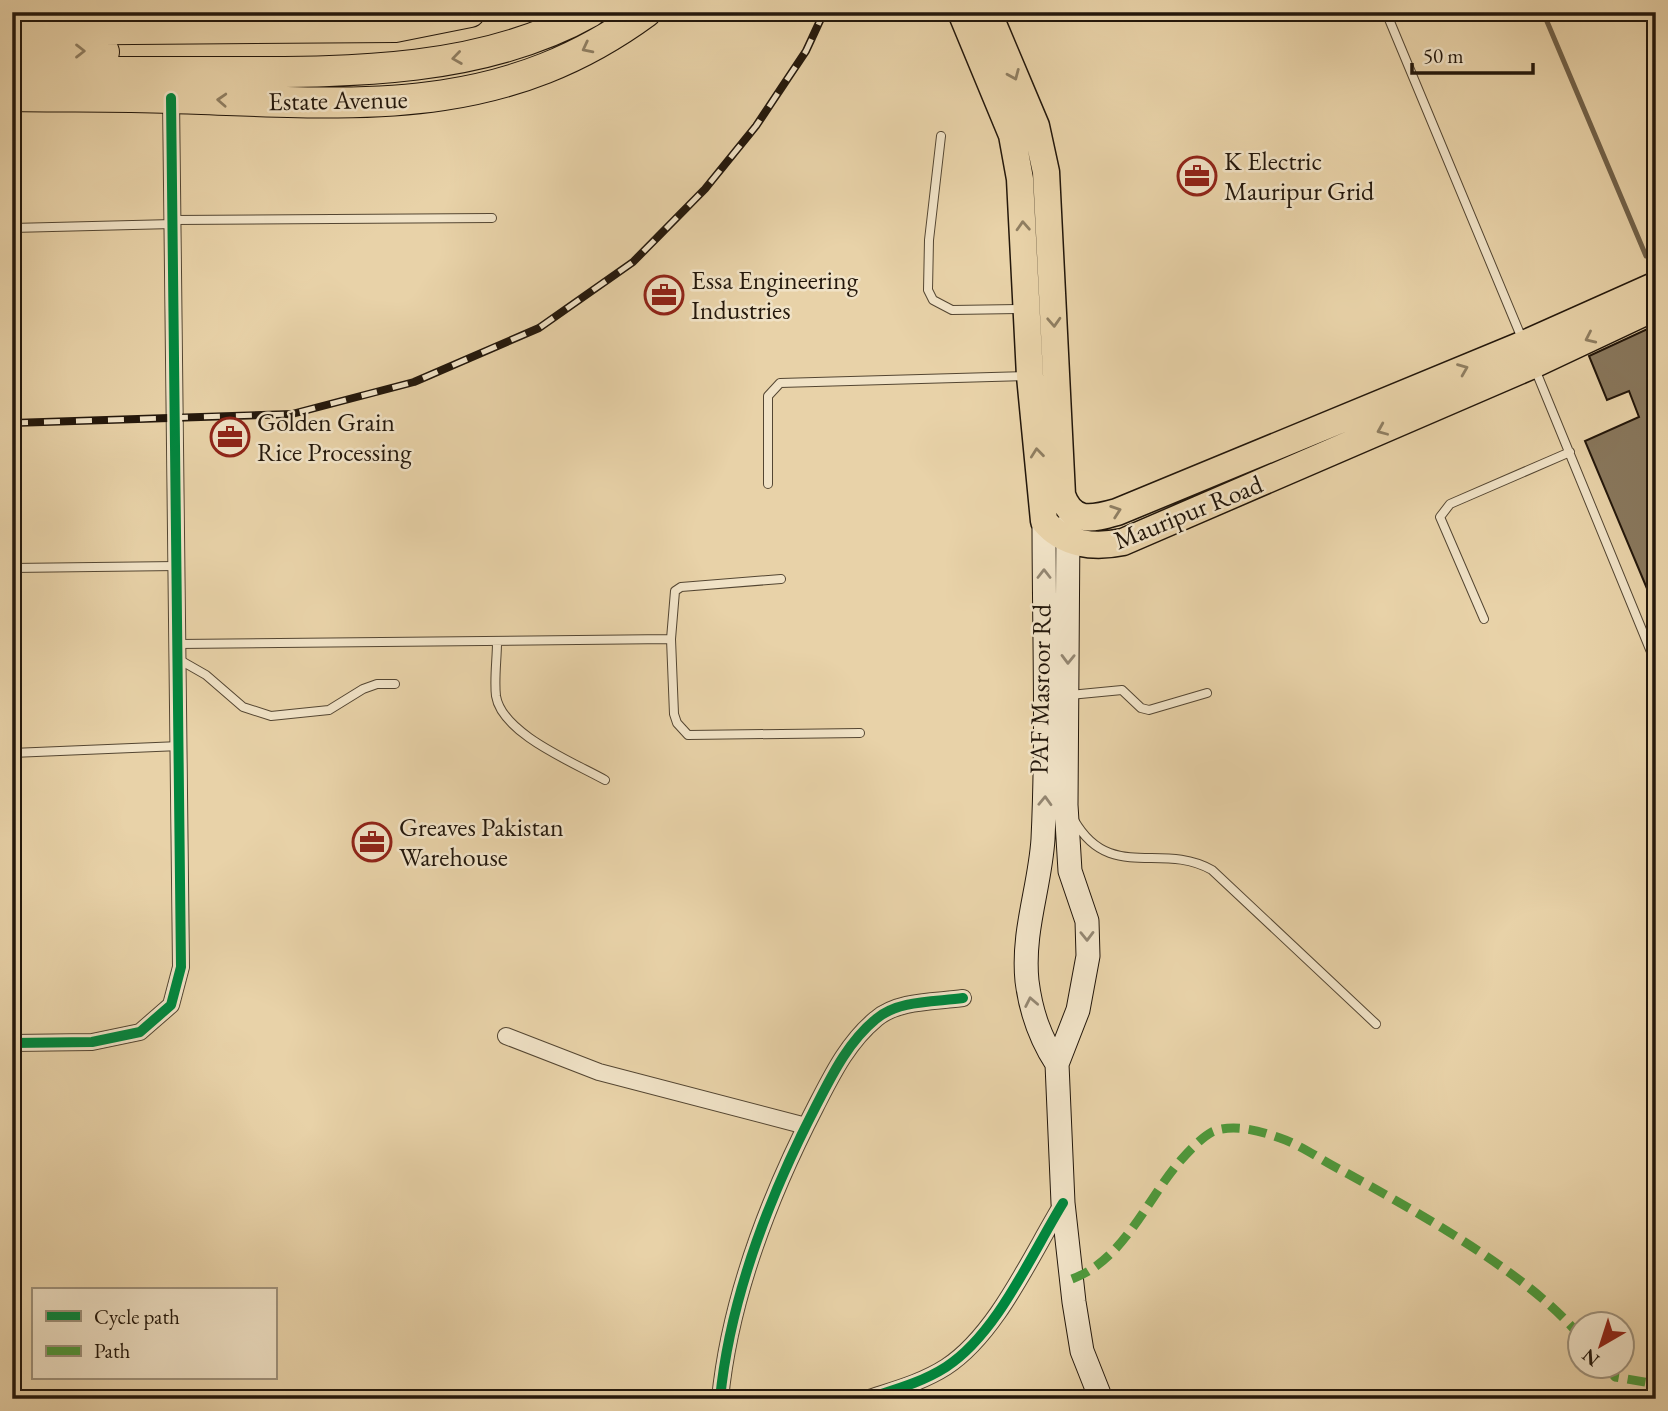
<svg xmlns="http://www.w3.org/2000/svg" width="1668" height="1411" font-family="'EB Garamond',serif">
<rect width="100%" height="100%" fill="#e8d2a8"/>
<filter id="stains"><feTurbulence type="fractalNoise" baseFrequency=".00286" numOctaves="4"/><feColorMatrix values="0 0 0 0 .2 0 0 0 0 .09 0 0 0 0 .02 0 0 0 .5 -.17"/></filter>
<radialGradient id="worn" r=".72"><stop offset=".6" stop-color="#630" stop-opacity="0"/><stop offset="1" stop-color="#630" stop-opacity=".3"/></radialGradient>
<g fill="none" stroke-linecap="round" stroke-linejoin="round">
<path stroke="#716149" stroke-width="5" d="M1543,12L1646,256"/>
</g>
<path fill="#89785d" stroke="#23170b" stroke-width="2" d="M1656,325V610L1585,441L1639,417L1629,391L1607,400L1589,356Z"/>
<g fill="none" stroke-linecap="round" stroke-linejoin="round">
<defs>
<path id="lane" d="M1386,12L1523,341
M941,136L929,240L928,290L933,300L952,310L1023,309
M173,220L492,218
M12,228L173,224
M1535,369L1656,664
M768,484V396L780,383L1027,376
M12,568L177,566
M781,579L681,587L675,591L671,639L674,714L677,723L688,735L860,733
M1484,619L1440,517L1450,504L1570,452
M497,642C497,659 494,679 496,696C502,734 575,763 605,780
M178,644L671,639
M178,659L206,675L243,707L271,716L329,710L363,689L377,684H395
M1070,695L1122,690L1141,708L1149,710L1207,693
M12,753L180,746
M1074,820C1110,883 1161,841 1212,870L1376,1024"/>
<path id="street" d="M506,1036L599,1072L806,1126
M12,1043L92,1042L140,1032L171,1005L181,967L171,98
M720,1399C730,1297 769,1197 816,1106C832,1075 848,1042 876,1019C898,1000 935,1002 963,998
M866,1399C893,1390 921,1383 946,1367C997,1334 1031,1255 1063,1203"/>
<path id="secondary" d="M1044,521C1044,627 1048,734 1043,839C1040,887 1022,931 1027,981C1031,1013 1040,1038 1057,1064
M1068,525L1066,805L1070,871L1087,921L1088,956L1078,1010L1057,1064L1063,1203L1074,1302L1082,1351L1101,1399"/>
<path id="primary" d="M961,12L1012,135L1020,179L1030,376L1044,521C1064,545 1094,548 1123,542L1533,365L1656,307
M988,12L1036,126L1046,172L1062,495C1072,524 1092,519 1117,512L1524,344L1656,285"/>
<path id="highway" d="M12,30L395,27L470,12
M12,51L104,52
M12,72C80,72 148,72 215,72C341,72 478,75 590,12
M12,96C65,97 118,96 171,98C346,103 495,123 646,12"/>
</defs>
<use href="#lane" stroke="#544632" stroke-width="10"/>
<use href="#street" stroke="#544632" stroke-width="18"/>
<use href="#secondary" stroke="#23170b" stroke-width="25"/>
<use href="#primary" stroke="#23170b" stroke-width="29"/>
<use href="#highway" stroke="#23170b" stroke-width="32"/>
<use href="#lane" stroke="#f0e2c6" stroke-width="8"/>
<use href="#street" stroke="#f0e2c6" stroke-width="16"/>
<use href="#secondary" stroke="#f0e2c6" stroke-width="23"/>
<use href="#primary" stroke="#e8d2a8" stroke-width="26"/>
<use href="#highway" stroke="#e8d2a8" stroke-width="30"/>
<defs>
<path id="rail" d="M12,423L292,414L414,382L539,328L633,262L705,189L756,126L806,51L824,12"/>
</defs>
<use href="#rail" stroke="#23170b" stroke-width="8"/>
<use href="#rail" stroke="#f0e2c6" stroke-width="5" stroke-dasharray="16" stroke-linecap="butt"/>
<path stroke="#4d993b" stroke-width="9" stroke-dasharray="18 9" stroke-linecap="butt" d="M1072,1279C1124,1260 1146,1200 1181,1160C1189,1151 1201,1138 1212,1132C1233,1123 1260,1131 1280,1138C1301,1145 1321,1160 1341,1170C1414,1210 1528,1273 1580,1336
M1606,1366L1615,1377L1656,1384"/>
<defs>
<path id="cycleway" d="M12,1043L92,1042L140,1032L171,1005L181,967L171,98
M720,1399C730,1297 769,1197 816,1106C832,1075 848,1042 876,1019C898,1000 935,1002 963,998
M866,1399C893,1390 921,1383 946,1367C997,1334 1031,1255 1063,1203"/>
</defs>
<use href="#cycleway" stroke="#f0e2c6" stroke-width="15"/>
<use href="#cycleway" stroke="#00873e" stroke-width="10"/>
</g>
<defs><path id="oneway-chevron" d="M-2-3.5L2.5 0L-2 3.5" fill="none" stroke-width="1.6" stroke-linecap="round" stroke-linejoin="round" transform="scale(1.75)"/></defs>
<g stroke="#8f7e61">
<use href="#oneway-chevron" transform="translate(587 48) rotate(153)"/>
<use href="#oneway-chevron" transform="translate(80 51)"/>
<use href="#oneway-chevron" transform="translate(457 58) rotate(172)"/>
<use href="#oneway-chevron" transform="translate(1014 75) rotate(67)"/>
<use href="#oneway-chevron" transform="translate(222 100) rotate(-177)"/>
<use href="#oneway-chevron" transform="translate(1023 226) rotate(-93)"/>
<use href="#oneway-chevron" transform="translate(1054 322) rotate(87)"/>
<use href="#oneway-chevron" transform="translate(1590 338) rotate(155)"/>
<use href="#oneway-chevron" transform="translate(1463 369) rotate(-22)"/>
<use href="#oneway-chevron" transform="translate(1382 430) rotate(157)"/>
<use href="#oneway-chevron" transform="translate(1037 453) rotate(-96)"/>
<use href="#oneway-chevron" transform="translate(1116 511) rotate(-19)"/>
</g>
<g stroke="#948772">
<use href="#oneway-chevron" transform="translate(1044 574) rotate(-90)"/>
<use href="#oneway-chevron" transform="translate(1068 659) rotate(91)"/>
<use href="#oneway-chevron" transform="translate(1045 801) rotate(-88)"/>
<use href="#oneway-chevron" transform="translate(1087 936) rotate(89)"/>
<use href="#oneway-chevron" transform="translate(1031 1002) rotate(-101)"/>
</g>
<defs>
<symbol id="office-ring" viewBox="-11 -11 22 22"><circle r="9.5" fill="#f0e2c6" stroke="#8f2418" stroke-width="1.5"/><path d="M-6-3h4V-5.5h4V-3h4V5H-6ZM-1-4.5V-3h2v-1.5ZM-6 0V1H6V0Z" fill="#8f2418"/></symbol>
</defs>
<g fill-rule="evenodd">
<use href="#office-ring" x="1175" y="154" width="44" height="44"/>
<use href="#office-ring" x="642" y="273" width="44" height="44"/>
<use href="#office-ring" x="208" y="415" width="44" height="44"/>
<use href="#office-ring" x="350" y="820" width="44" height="44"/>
</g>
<g text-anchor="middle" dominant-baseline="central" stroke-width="5" stroke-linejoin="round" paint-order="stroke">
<g font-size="26" fill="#23170b" stroke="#f0e2c6">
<text transform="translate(338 100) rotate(-1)">Estate Avenue</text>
<text transform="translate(1188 512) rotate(-22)">Mauripur Road</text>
<text transform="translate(1040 689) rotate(-89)">PAF Masroor Rd</text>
</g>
<g font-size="26" fill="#23170b" stroke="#f0e2c6" text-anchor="start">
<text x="1224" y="161">K Electric<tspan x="1224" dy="30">Mauripur Grid</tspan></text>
<text x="691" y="280">Essa Engineering<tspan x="691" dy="30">Industries</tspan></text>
<text x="257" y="422">Golden Grain<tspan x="257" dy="30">Rice Processing</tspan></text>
<text x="399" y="827">Greaves Pakistan<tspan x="399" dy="30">Warehouse</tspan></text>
</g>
</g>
<rect width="1668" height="1411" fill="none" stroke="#e8d2a8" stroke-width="42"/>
<rect x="14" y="14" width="1640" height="1383" fill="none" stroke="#23170b" stroke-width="3.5"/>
<rect x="21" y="21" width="1626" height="1369" fill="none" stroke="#23170b" stroke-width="2"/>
<rect x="32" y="1288" width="245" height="91" fill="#f0e2c6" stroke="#9e917b" stroke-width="2"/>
<rect x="46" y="1311" width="35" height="10" fill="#00873e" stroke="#9e917b" stroke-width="2"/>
<text x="94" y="1324" font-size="21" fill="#23170b">Cycle path</text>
<rect x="46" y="1346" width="35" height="10" fill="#4d993b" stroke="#9e917b" stroke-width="2"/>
<text x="94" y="1358" font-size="21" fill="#23170b">Path</text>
<g transform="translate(1601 1345) rotate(219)"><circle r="33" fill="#f0e2c6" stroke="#9e917b" stroke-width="2"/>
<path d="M0-5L12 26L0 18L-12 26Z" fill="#8f2418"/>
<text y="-10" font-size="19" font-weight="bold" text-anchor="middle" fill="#23170b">N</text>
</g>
<path d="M1412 63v10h121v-10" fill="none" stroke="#23170b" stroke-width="3.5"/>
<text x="1423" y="63" font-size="21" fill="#23170b" stroke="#f0e2c6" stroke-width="5" paint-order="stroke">50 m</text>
<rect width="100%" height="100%" filter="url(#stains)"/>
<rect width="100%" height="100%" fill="url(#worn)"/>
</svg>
